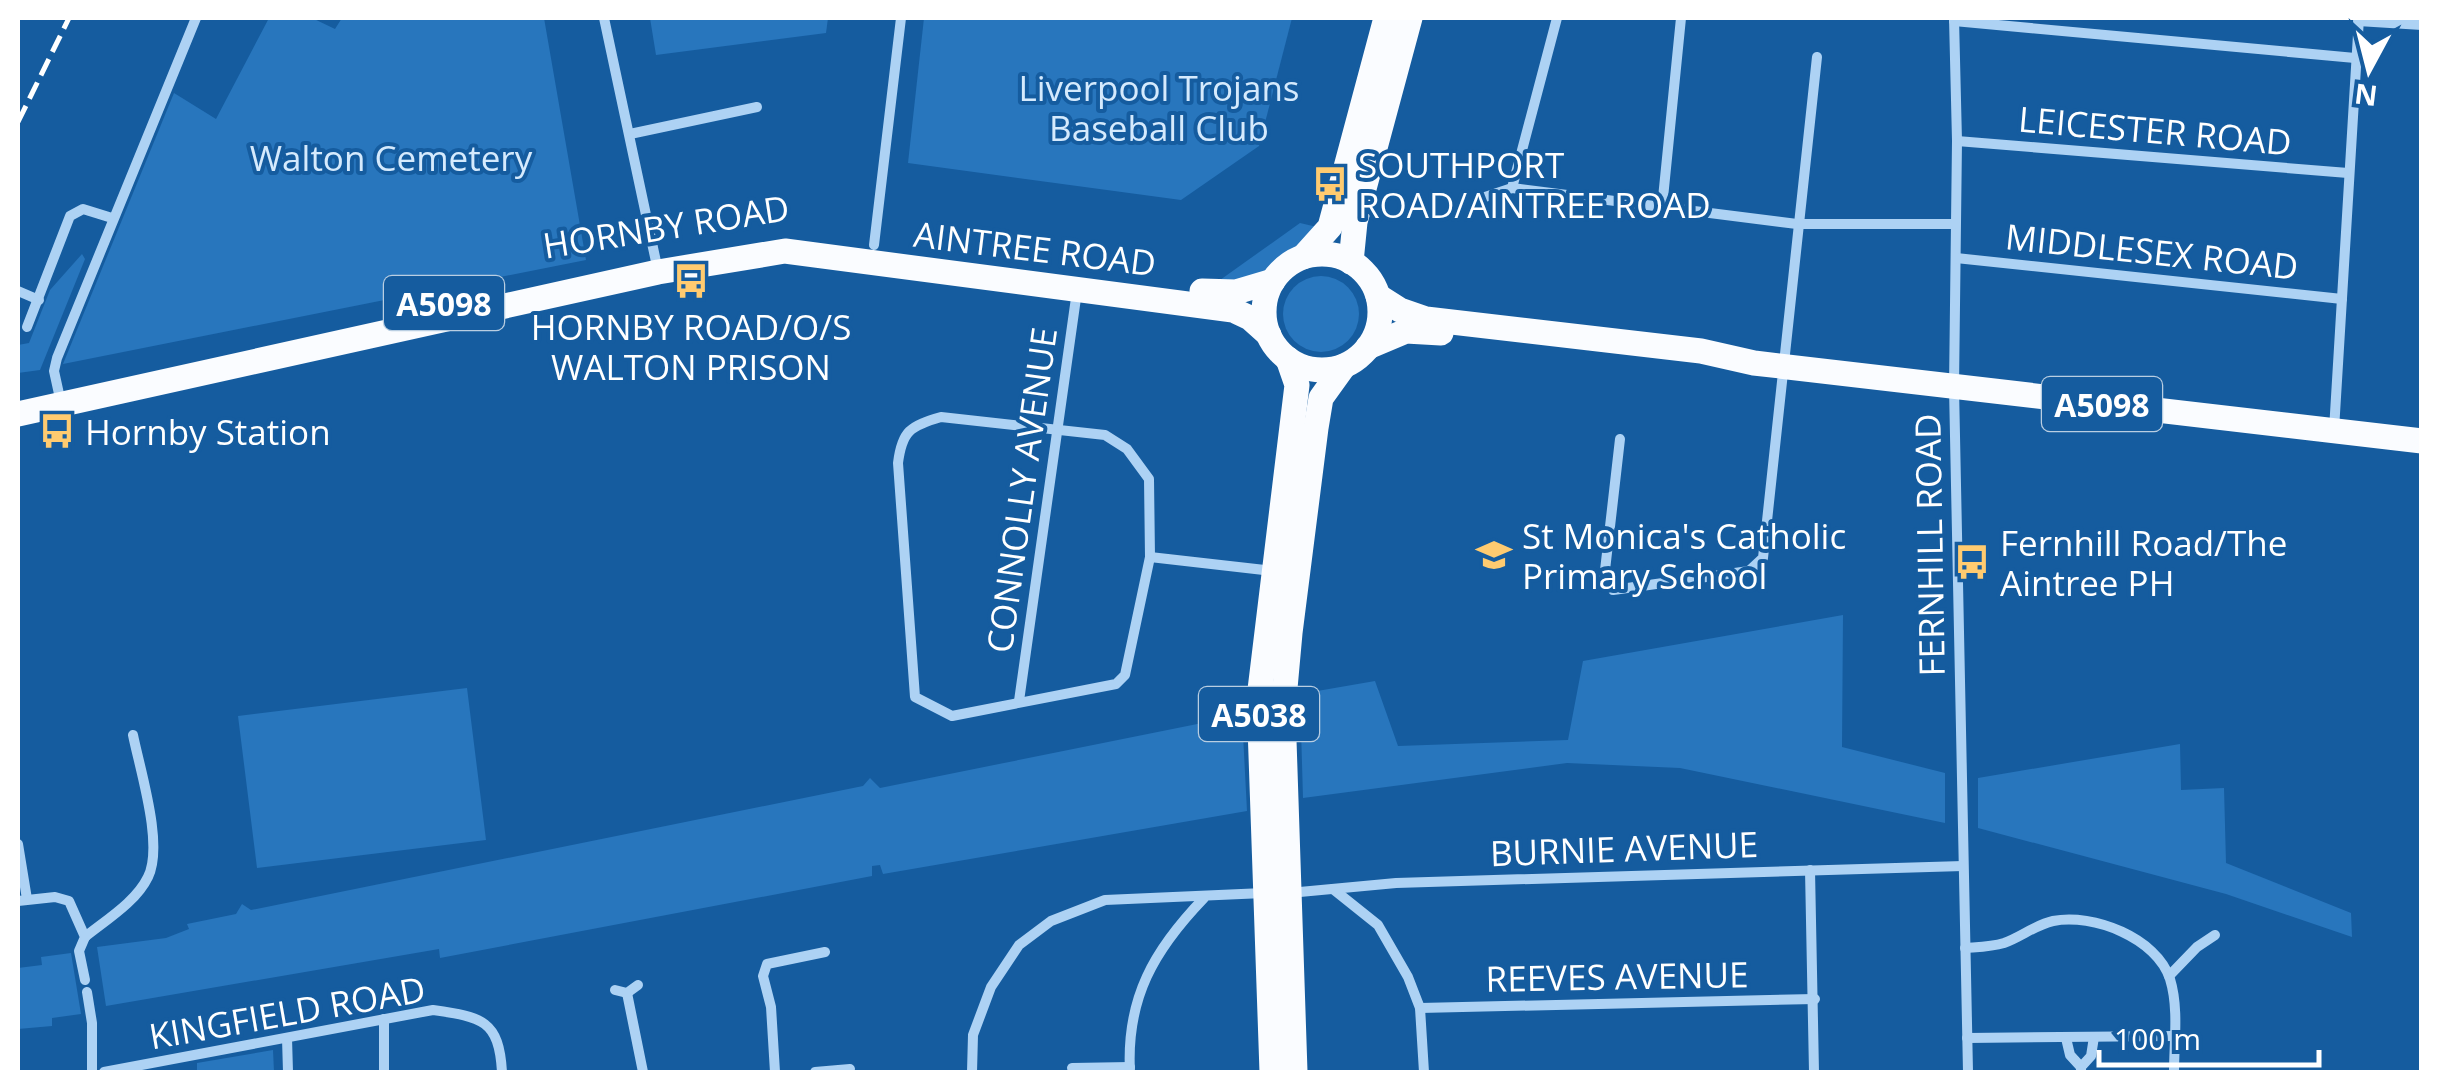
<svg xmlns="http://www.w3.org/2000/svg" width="2439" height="1090" viewBox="0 0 2439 1090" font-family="'Open Sans',sans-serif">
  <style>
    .green { fill: #2876bd }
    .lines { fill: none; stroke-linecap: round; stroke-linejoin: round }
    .street { stroke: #add2f4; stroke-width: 10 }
    .primary { stroke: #fafcff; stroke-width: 25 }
    .rail { stroke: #fff; stroke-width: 5; stroke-dasharray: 18 8; stroke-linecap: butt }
    .labels { text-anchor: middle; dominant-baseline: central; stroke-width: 8; stroke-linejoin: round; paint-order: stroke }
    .shield { fill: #155c9f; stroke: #b9cee2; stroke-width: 2.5 }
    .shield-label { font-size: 32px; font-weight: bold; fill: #fff }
    .park-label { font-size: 35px; fill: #d5eafd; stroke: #155c9f }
    .street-label { font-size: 35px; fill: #fff; stroke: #155c9f }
    .poi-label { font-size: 35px; fill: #fff; stroke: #155c9f; text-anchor: start }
  </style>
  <rect width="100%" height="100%" fill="#155c9f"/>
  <g class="green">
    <path d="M269,18H312L335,29L342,18H544L586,260L63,364L174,93L216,119Z"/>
    <path d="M650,18H828L826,33L656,55Z"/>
    <path d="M924,18H1292L1259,146L1181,200L908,163Z"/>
    <path d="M1300,223L1317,227L1308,240L1257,276L1213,285Z"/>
    <path d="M82,254L85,259L40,370L18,373V345L29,343L50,290Z"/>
    <circle cx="1321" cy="314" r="38"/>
    <path d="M1843,615L1842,747L1945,773V823L1680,768L1567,763L1303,798L1300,694L1375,681L1398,746L1568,740L1583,661Z"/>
    <path d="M467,688L486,840L257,868L238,716Z"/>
    <path d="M1242,715L1247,811L883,874L880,865L872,866V876L440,958L439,949L106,1006L97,947L166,938L189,929L187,924L236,914L242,904L251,910L863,786L870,778L880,788Z"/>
    <path d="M2180,744L2181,790L2224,788L2226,863L2351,913L2352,937L2226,894L1978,828V778Z"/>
    <path d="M71,953L81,1014L52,1018V1026L18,1029V968L42,965L41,957Z"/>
    <path d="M273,1050L274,1072H197V1063Z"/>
  </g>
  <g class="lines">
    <g class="street">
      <path d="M604,18L658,271"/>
      <path d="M1954,18L1957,141L1954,387L1968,1072"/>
      <path d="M1954,21L2355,58"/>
      <path d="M2358,21L2422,25"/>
      <path d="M630,134L757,107"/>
      <path d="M1957,141L2348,173"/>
      <path d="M1512,188L1557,18"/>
      <path d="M1482,198L1512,188L1797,224H1955"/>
      <path d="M1662,208L1681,18"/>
      <path d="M874,245L901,18"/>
      <path d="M1956,258L2342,299"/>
      <path d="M18,291L39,300"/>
      <path d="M27,327L70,216L83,209L112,218"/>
      <path d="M61,403L54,371L57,358L196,18"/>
      <path d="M941,417L1105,435L1127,449L1149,479L1150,557L1125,675L1116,684L952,716L915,697L898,463C902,431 910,426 941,417Z"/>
      <path d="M2334,430L2359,18"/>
      <path d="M1620,439L1604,579L1613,590L1749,571L1763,558L1817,57"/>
      <path d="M1150,557L1273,571"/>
      <path d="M1019,701L1077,291"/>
      <path d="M18,844L27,899"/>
      <path d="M1810,870L1814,1072"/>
      <path d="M1333,889L1378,925L1408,977L1420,1008L1424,1072"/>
      <path d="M1289,893L1396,883L1963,866"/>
      <path d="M18,901L55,897L69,901L85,937L79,951L85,980"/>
      <path d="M85,937C106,920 136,902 148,877C164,845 140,770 133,735"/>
      <path d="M1965,948C1978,947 1991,947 2004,943C2021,937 2035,925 2053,921C2093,913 2157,938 2170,979C2179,1008 2174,1043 2174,1072"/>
      <path d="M2169,976L2197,947L2215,935"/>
      <path d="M615,990L627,993L638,985"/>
      <path d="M87,992L92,1023V1072"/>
      <path d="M627,993L643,1072"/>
      <path d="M1420,1008L1815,999"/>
      <path d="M384,1019V1072"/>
      <path d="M287,1038L288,1072"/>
      <path d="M1967,1038L2173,1036"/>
      <path d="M2066,1038L2070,1055L2081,1067V1072"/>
      <path d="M2081,1067L2091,1056L2094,1037"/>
      <path d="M1072,1068L1130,1067"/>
      <path d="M104,1072L433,1010C482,1017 499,1020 502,1072"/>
      <path d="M775,1072L771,1007L763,976L767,964L825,952"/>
      <path d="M815,1072L850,1069"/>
      <path d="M972,1072L973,1035L991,987L1019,945L1051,921L1105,900L1264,893"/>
      <path d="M1130,1072C1126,998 1154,950 1204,898"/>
    </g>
    <g class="primary">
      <circle cx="1322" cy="312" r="58"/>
      <path d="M1303,257L1330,227L1386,18"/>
      <path d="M1351,262L1355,222L1410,18"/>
      <path d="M1202,291L1236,292L1273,281"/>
      <path d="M1378,296L1400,310L1426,319L1701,351L1754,363L2422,441"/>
      <path d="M1368,347L1406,331L1441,333"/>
      <path d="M18,414L658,272L785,251L1233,310L1250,318L1269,335"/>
      <path d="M1272,1072L1259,698L1297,385L1288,359"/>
      <path d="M1295,1072L1283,710L1290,633L1316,428L1321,398L1344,366"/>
    </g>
    <path class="rail" d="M18,122L69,18"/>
  </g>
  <defs>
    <symbol id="bus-bare" viewBox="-9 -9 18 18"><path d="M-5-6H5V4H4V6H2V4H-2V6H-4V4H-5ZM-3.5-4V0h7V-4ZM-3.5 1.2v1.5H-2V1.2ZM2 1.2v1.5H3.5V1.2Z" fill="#ffcb70" stroke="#155c9f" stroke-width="2.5" paint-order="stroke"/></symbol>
    <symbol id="school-bare" viewBox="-9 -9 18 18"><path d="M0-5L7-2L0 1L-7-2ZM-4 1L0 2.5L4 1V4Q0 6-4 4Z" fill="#ffcb70" stroke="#155c9f" stroke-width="2.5" paint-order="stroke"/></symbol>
  </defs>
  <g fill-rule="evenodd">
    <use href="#bus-bare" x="1305" y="159" width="50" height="50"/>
    <use href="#bus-bare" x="666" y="256" width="50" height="50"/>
    <use href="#bus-bare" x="32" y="406" width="50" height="50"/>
    <use href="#school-bare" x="1469" y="530" width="50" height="50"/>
    <use href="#bus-bare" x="1947" y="537" width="50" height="50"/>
  </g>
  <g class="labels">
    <g class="shield">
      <rect x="384" y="276" width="120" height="54" rx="8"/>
      <rect x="2042" y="377" width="120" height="54" rx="8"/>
      <rect x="1199" y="687" width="120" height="54" rx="8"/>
    </g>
    <g class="shield-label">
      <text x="444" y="303">A5098</text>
      <text x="2102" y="404">A5098</text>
      <text x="1259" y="714">A5038</text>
    </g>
    <g class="park-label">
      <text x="1159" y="87">Liverpool Trojans<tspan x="1159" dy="40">Baseball Club</tspan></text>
      <text x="391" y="157">Walton Cemetery</text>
    </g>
    <g class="street-label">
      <text transform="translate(2155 130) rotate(5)">LEICESTER ROAD</text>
      <text transform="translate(666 226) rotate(-9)">HORNBY ROAD</text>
      <text transform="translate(1035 248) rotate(7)">AINTREE ROAD</text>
      <text transform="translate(2152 251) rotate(6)">MIDDLESEX ROAD</text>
      <text transform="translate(1021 490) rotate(-82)">CONNOLLY AVENUE</text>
      <text transform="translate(1929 545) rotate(-91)">FERNHILL ROAD</text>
      <text transform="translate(1624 848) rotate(-2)">BURNIE AVENUE</text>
      <text transform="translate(1617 976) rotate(-1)">REEVES AVENUE</text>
      <text transform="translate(287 1012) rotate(-10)">KINGFIELD ROAD</text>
    </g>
    <g class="poi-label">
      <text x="1358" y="164">SOUTHPORT<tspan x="1358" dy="40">ROAD/AINTREE ROAD</tspan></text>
      <text x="691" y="326" text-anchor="middle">HORNBY ROAD/O/S<tspan x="691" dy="40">WALTON PRISON</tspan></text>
      <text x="85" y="431">Hornby Station</text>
      <text x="1522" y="535">St Monica's Catholic<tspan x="1522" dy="40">Primary School</tspan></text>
      <text x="2000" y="542">Fernhill Road/The<tspan x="2000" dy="40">Aintree PH</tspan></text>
    </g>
  </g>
  <rect width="2439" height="1090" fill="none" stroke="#ffffff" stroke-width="40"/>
  <g transform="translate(2369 70) rotate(187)" stroke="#155c9f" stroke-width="8" paint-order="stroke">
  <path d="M0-8L18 38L0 25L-18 38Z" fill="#ffffff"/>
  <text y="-15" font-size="28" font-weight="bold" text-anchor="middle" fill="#ffffff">N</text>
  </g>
  <path d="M2099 1050v15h220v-15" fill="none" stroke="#ffffff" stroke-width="5"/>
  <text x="2114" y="1050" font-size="30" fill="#ffffff" stroke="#155c9f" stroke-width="8" paint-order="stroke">100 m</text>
</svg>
